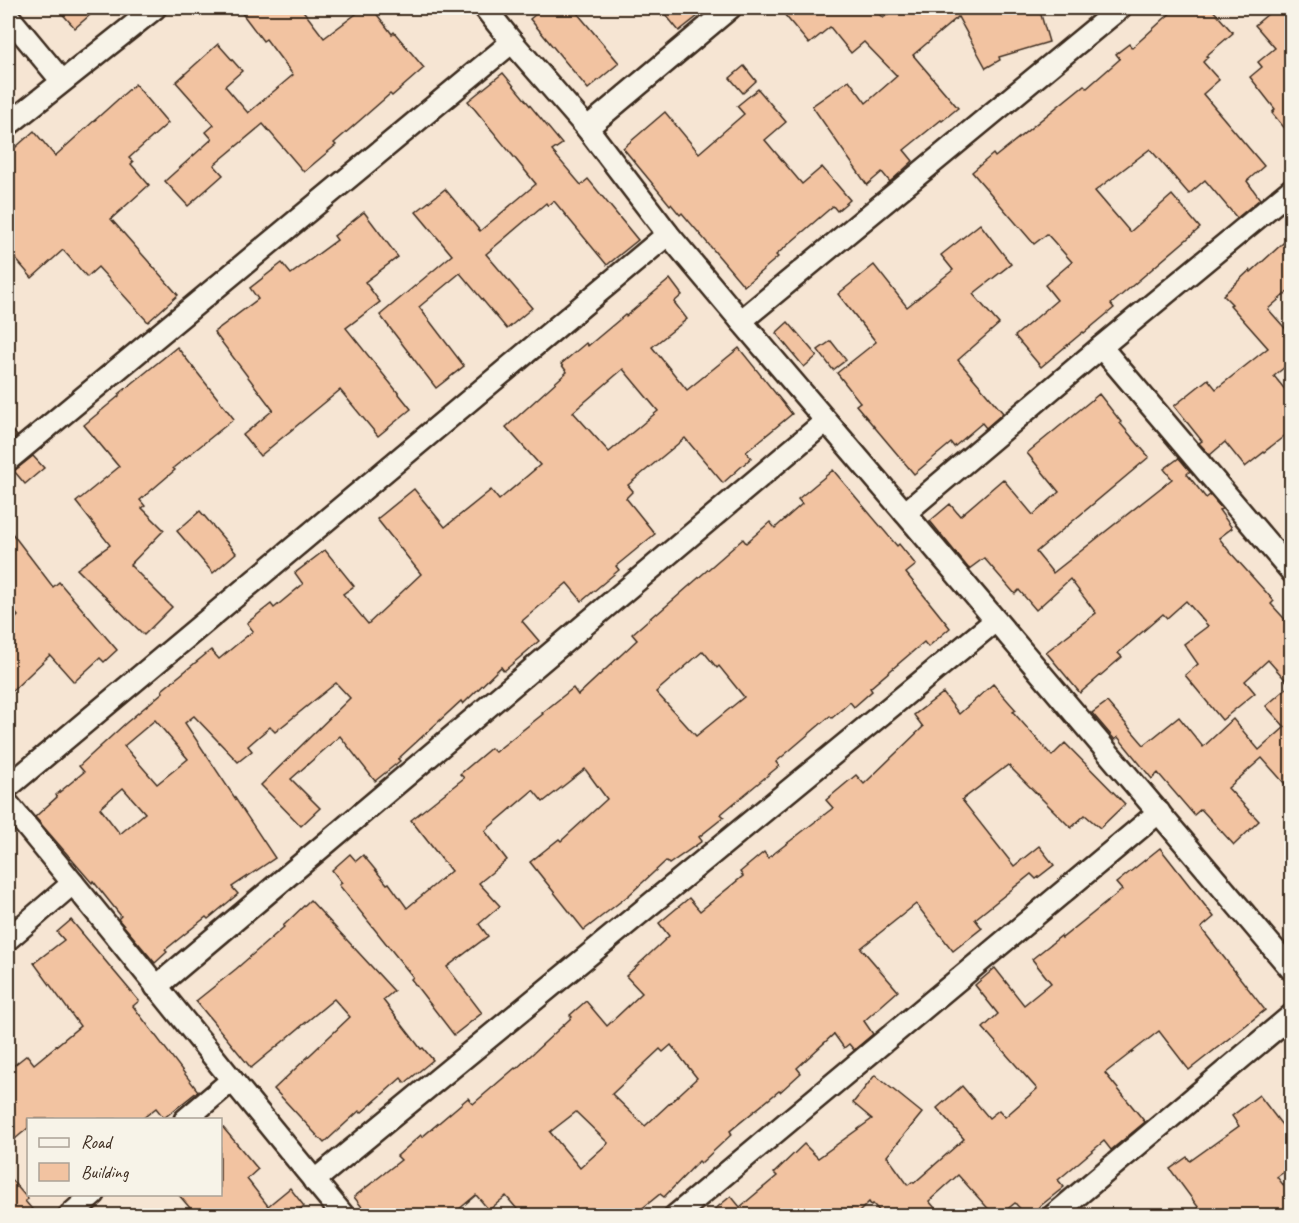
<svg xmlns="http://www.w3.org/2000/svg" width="1299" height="1223" viewBox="0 0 1299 1223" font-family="Caveat,sans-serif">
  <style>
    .building { fill: #f2c3a1; stroke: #3b2a1e; stroke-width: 1.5; fill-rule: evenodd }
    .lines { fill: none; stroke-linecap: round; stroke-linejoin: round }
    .minor-casing { stroke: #3b2a1e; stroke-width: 26 }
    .minor { stroke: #f7f3e8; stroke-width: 21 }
  </style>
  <rect width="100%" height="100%" fill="#f6e5d3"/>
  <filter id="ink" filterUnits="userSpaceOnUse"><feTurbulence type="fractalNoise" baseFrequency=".0167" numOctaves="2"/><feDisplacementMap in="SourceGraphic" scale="12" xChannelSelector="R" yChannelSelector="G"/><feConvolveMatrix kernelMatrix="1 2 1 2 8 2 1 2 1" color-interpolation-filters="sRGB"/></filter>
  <g filter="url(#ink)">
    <g class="building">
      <path d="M57,8H98L75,28Z"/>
      <path d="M238,8H301L324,38L364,8H372L392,34L394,32L424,68L392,96L390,94L334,143L336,145L304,172L263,124L214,165L223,175L188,206L165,181L212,139L206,132L214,125L176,82L218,44L242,71L225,86L248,113L293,75L266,39L263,41Z"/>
      <path d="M543,8H573L619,63L588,89L530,19Z"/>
      <path d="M660,8H708L679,31Z"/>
      <path d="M779,8H873L883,18L896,8H1039L1049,42L999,57L1000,60L986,68L958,17L913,55L958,108L942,121L941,120L904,150L913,161L890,182L882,172L867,185L812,106L849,80L866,103L897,76L864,42L851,53L830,27L809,44Z"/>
      <path d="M1176,8H1211L1233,33L1206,56L1208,57L1203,62L1219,80L1203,94L1264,166L1247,181L1260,199L1237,218L1205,180L1189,194L1150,149L1095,191L1130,232L1172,195L1200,228L1111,304L1114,308L1084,333L1083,332L1041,367L1015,336L1057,300L1045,285L1072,262L1047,234L1034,244L972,172L993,154L995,157L1084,85L1087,88L1120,59L1116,54L1129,44L1132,48Z"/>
      <path d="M1275,8H1292V137L1272,113L1275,109L1250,77L1262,67L1258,62L1275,48L1255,25Z"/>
      <path d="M744,66L756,81L743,93L730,78Z"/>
      <path d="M503,73L562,144L552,151L581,185L588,179L638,240L607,265L554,201L548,206L546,203L486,254L532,308L507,329L460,273L419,307L464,366L436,388L380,315L452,255L416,212L445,189L480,231L536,184L468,101Z"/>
      <path d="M135,84L168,123L129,158L133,162L131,164L149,185L111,219L178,295L148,322L98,267L87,277L63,250L32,278L8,250V154L34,131L55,156Z"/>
      <path d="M758,89L786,122L765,140L802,184L822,167L850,200L837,211L833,206L776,255L778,257L744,286L682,213L680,215L671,204L670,205L623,148L665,112L699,153L744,114L737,106Z"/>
      <path d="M364,212L398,257L365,282L380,302L346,328L411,409L378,436L340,390L260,456L243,435L273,410L214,332L258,299L250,288L282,263L291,274L337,240L334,236Z"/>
      <path d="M980,224L1011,264L973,294L999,324L958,360L1003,413L986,428L982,423L954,447L951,443L914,474L856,405L860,402L837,373L876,342L838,294L874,265L907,307L953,270L941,255Z"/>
      <path d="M1292,235V288L1268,309L1292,336V361L1274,376L1292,398V430L1245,467L1225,442L1210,455L1199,443L1202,441L1174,406L1208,379L1216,389L1268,348L1230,305L1232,304L1223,295L1250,270L1251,272Z"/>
      <path d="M670,279L682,295L674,302L687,319L652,347L687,390L739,348L792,414L746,452L751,458L723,483L685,438L628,485L633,491L626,498L655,534L616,566L619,570L582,601L567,583L522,621L539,641L504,671L501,667L463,704L461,701L398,759L400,761L375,781L340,736L291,779L320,808L301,826L261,785L350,698L336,683L275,732L270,727L248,746L252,751L238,762L194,716L185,723L275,858L232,887L238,894L208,919L206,917L165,950L167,952L155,963L118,919L121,916L93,881L92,883L35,817L57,797L56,795L84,772L79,766L126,723L163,692L162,690L211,650L219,659L253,631L247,623L271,604L274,608L303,584L295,573L325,550L354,586L343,594L368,624L421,574L377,519L414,489L445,527L491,490L499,500L540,465L506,427L567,372L561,364L586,343L588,346L625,315L626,316ZM623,369L658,411L609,452L573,412ZM155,720L188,759L157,784L124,746ZM123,788L145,813L120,834L100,808Z"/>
      <path d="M788,322L817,356L804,367L776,333Z"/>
      <path d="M831,341L846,360L833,370L818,350Z"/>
      <path d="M177,347L234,419L173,468L175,470L140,500L145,506L142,508L164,530L130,565L172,607L144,635L77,569L110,545L76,502L119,467L84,425L119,396V394Z"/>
      <path d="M1099,394L1121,422L1120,423L1149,457L1036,552L1053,573L1172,479L1164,469L1179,458L1190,471L1187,474L1206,498L1210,495L1222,509L1219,510L1232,528L1219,538L1229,551L1274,601L1271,604L1292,627V792L1262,758L1228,788L1259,821L1234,845L1201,809L1194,815L1158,773L1152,779L1118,737L1115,740L1092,713L1107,702L1144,745L1179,717L1203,747L1233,719L1259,750L1285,727L1266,706L1290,685L1268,660L1245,681L1255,693L1222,720L1185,675L1198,664L1184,644L1208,626L1186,601L1167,618L1163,614L1118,653L1122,657L1080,693L1046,652L1096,613L1070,579L1036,610L1019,590L1015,594L984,558L969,569L930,521L950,504L960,516L1003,479L1033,515L1059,492L1027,453Z"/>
      <path d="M8,425L17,436L8,444Z"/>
      <path d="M33,456L44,468L25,484L14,471Z"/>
      <path d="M833,470L897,546L899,544L916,565L906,573L950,628L928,647L924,642L870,688L872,691L854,707L850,702L832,718L830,716L776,762L779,766L721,814L724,817L699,837L702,841L669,864L666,861L629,895L584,930L530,862L559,839L561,841L607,799L585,769L543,802L533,790L485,831L507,860L479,883L500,906L479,924L488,936L447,967L482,1013L454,1035L411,979L413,977L339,885L342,883L332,870L350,854L356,861L363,855L387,884L389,883L407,908L451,871L411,820L464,778L460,774L491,748L495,752L543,714L542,713L573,688L578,695L637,640L632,634L656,613L657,614L743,539L746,543L770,522L775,528L802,504L798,499ZM703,651L717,668L719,666L744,697L696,736L656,692Z"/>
      <path d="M200,511L236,553L213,573L177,531Z"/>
      <path d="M8,528L53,587L59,582L117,650L104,662L100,658L74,682L50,655L8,695V626L18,616L8,604Z"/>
      <path d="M993,684L1016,710L1013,712L1052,756L1065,743L1125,804L1100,828L1085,815L1071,828L1008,765L962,800L1014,866L1039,846L1054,865L1036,879L1031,874L975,919L982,928L953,951L916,904L861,948L898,991L864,1021L873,1034L854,1050L849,1044L844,1048L834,1034L797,1068L801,1073L780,1092L779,1091L730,1131L732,1134L701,1163L699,1161L664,1197L660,1194L634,1215H522L506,1196L489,1210L476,1195L452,1215H368L354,1197L401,1160L397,1156L421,1135L422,1137L468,1098L473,1104L515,1068L516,1069L572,1017L570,1015L586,1001L607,1026L642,993L626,976L669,936L659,923L689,898L700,911L743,876L740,872L764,852L768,858L833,808L826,800L856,775L864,784L923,727L914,715L943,693L959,714ZM671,1045L697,1078L645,1126L612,1094L660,1049L663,1052ZM576,1112L608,1143L580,1168L550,1132Z"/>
      <path d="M1160,848L1214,917L1201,928L1265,1010L1189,1070L1159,1031L1105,1073L1145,1122L1111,1150L1104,1141L1058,1180L1064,1187L1029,1215H1026L1015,1203L1000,1215H994L958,1175L929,1201L941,1215H883L873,1204L871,1205L869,1202L856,1215H708L731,1196L740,1207L777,1176L774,1173L804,1144L818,1158L872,1119L853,1103L875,1075L922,1113L887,1156L908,1185L912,1182L914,1183L964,1139L937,1108L962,1086L989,1118L999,1110L1005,1117L1037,1089L983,1028L998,1014L975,985L995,968L1024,1005L1051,983L1032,959L1061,936L1062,938L1122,890L1116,883Z"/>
      <path d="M310,900L394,991L383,1000L421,1049L423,1048L433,1060L405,1083L401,1078L361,1113L359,1111L324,1143L274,1089L350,1017L334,999L251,1068L196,1001L236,969L284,927L283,926Z"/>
      <path d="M71,920L139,1001L133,1006L198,1091L164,1118L156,1108L142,1119H28V1128L8,1145V1070L27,1055L34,1064L80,1026L34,963L64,940L57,932Z"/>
      <path d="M1259,1095L1292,1138V1166L1277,1177L1292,1196V1215H1204L1170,1169L1187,1157L1190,1161L1239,1126L1232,1116Z"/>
      <path d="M220,1124L258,1169L247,1179L268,1206L290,1188L304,1206L292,1215H196L178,1194H220Z"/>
      <path d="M8,1176L28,1199L25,1201L37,1215H8Z"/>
    </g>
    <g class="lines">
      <defs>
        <g id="minor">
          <path d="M485,8L512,42L587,128L668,234L741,321L905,513L1292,970"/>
          <path d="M8,16L62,81"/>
          <path d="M8,125L155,8"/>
          <path d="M587,128L730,8"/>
          <path d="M741,321L1120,8"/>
          <path d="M1101,347L1292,572"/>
          <path d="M8,460L512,42"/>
          <path d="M905,513L1101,347L1292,189"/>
          <path d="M8,787L668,234"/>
          <path d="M8,804C121,940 230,1080 344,1216"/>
          <path d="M8,939L73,883"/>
          <path d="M156,987L826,421"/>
          <path d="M185,1120L232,1080"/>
          <path d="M314,1181L995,621"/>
          <path d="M69,1216L94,1194"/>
          <path d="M675,1216L1159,812"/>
          <path d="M1053,1216L1292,1015"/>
        </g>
      </defs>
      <use href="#minor" class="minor-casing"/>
      <use href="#minor" class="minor"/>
    </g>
  </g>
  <rect width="1299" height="1223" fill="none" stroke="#f7f3e8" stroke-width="30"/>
  <rect x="15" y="15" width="1269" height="1193" fill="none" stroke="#3b2a1e" stroke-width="2" filter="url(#ink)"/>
  <rect x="27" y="1118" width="195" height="78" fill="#f7f3e8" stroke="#aca397" stroke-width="1.5"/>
  <rect x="39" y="1138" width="30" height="9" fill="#f7f3e8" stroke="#aca397" stroke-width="1.5"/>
  <text x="81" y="1148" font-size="18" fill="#3b2a1e">Road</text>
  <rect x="39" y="1163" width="30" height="18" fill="#f2c3a1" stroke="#aca397" stroke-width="1.5"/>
  <text x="81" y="1178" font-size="18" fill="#3b2a1e">Building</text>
</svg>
